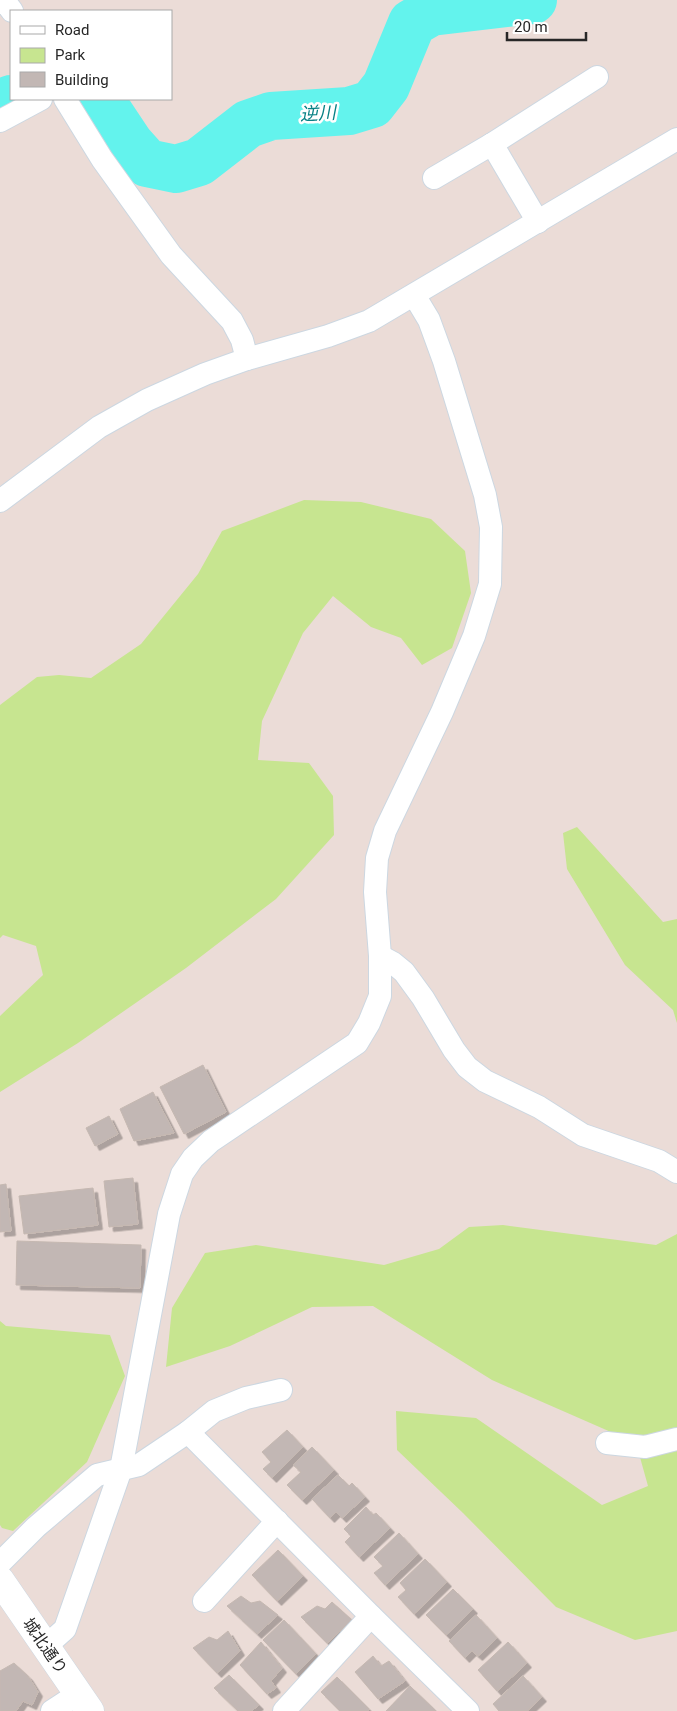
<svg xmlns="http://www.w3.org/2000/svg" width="677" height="1711" viewBox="0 0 677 1711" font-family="Roboto,'Noto Sans JP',sans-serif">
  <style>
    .green { fill: #c7e590 }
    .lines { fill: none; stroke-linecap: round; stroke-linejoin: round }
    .river { stroke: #63f3ed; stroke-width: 48 }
    .building { fill: #c2b7b4; stroke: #c5b8b1; filter: url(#shadow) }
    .minor-casing { stroke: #ccd7e1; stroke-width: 24 }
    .tertiary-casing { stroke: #ccd7e1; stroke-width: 29 }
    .minor { stroke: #fff; stroke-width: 22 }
    .tertiary { stroke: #fff; stroke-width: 28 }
    .labels { text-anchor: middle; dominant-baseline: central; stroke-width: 5; stroke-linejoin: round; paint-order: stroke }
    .street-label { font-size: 16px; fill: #272727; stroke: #fff }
    .water-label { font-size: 18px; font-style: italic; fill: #088185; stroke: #fff }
  </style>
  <defs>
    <filter id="shadow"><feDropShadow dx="4.5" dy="4.5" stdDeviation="0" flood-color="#0004"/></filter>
  </defs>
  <rect width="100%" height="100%" fill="#ebdcd7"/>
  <g class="green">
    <path d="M304,500L361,502L431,519L465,551L471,593L452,648L422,665L401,638L371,627L333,596L303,633L262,721L258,760L309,763L333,796L334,835L276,899L186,968L78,1043L0,1092V1016L43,975L36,946L3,935L0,938V705L37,677L59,675L91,678L141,644L198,574L222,531Z"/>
    <path d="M577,827L663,922L677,919V1023L673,1010L625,965L567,869L563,833Z"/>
    <path d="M503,1225L656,1245L677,1234V1631L635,1640L556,1607L463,1513L397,1450L396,1411L476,1418L602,1505L648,1486L636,1443L492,1380L373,1306L312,1307L230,1346L166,1367L172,1308L205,1253L256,1245L384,1265L439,1249L469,1227Z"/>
    <path d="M0,1321L6,1326L110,1335L125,1376L87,1462L13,1531L2,1528L0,1525Z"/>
  </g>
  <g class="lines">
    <g class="river">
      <path d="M94,99L104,105L130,144L147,163L176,169L199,162L248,124L271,116L349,111L372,104L386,86L412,23L431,12L533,0"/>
      <path d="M0,103L11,99"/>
    </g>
  </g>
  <g class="building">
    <path d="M203,1065L226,1112L184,1134L160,1087Z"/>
    <path d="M153,1092L174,1133L134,1141L120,1109Z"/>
    <path d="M109,1116L118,1134L95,1146L86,1128Z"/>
    <path d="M133,1178L138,1224L109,1227L104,1181Z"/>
    <path d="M6,1184L11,1231L0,1232V1185Z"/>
    <path d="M93,1188L98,1225L24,1234L19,1196Z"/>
    <path d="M17,1241L141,1245L140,1288L16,1285Z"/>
    <path d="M287,1430L303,1447L272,1478L263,1469L271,1462L262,1452Z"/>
    <path d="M312,1447L334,1470L302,1500L287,1485L301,1472L293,1465Z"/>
    <path d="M338,1475L349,1486L352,1483L365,1497L342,1518L336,1512L330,1518L312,1499Z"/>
    <path d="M366,1507L373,1515L376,1513L390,1528L359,1557L345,1542L351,1536L344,1529Z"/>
    <path d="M399,1533L418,1554L385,1585L374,1573L383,1566L374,1557Z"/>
    <path d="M278,1550L303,1576L277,1601L252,1575Z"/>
    <path d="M425,1559L447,1582L414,1614L398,1597L406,1590L400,1583Z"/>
    <path d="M453,1589L473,1609L446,1635L426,1615Z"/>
    <path d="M241,1596L251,1603L260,1601L278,1615L257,1634L227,1606Z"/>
    <path d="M332,1602L352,1620L327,1643L301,1617L317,1606L325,1609Z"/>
    <path d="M476,1615L497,1638L478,1656L472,1651L465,1658L449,1641Z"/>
    <path d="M284,1620L316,1654L296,1674L263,1640Z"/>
    <path d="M228,1631L240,1651L217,1673L193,1648L209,1637L217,1640Z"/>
    <path d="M261,1642L282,1668L271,1681L276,1688L267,1694L240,1665Z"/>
    <path d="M508,1642L527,1663L497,1691L478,1670Z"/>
    <path d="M373,1656L381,1666L389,1661L405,1681L378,1699L355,1672Z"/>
    <path d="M14,1663L28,1676L38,1692L32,1705L23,1701L16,1711H0V1671Z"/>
    <path d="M229,1675L259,1705L251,1711H238L214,1688Z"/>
    <path d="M523,1676L542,1697L527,1711H499L493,1704Z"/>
    <path d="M337,1677L369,1709L368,1711H340L321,1692Z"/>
    <path d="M410,1686L436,1711H386Z"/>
  </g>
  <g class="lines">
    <defs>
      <g id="minor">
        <path d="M4,0L12,11"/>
        <path d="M65,99L102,159L171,255L232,321L242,340L247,359"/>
        <path d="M0,121L41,99"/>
        <path d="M492,144L538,222"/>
        <path d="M434,178L492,144L597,77"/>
        <path d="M0,501L99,427L147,400L205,374L247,359L328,336L369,321L677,139"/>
        <path d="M380,956L393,963L404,972L423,998L454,1050L467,1067L485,1081L539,1107L583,1135L659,1161L677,1172"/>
        <path d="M188,1432L214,1411L246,1398L281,1390"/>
        <path d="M607,1443L645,1447L677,1439"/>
        <path d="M0,1563L36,1527L97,1475L139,1465L188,1432L371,1616L468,1711"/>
        <path d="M204,1601L277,1521"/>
        <path d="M46,1646L65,1629L121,1469L169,1214L182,1174L193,1158L211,1141L357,1043L369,1023L380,996V956L375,892L377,858L385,831L442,712L474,636L490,584L491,527L485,495L444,361L429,320L414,295"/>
        <path d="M52,1711L78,1694"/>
        <path d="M284,1711L371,1616"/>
      </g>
      <path id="tertiary" d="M0,1580L90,1711"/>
    </defs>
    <use href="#minor" class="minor-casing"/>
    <use href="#tertiary" class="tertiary-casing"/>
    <use href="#minor" class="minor"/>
    <use href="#tertiary" class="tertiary"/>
  </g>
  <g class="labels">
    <g class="street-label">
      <text transform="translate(45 1646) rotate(55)">城北通り</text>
    </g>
    <g class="water-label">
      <text transform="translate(318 113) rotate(-3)">逆川</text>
    </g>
  </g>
  <rect x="10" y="10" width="162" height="90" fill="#ffffff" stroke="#a9a9a9"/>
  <rect x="20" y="26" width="25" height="8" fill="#ffffff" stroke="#a9a9a9"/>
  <text x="55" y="35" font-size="15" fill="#272727">Road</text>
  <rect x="20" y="48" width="25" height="15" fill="#c7e590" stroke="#a9a9a9"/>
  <text x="55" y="60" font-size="15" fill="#272727">Park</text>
  <rect x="20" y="72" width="25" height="15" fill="#c2b7b4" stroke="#a9a9a9"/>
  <text x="55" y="85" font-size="15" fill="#272727">Building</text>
  <path d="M507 32v8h79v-8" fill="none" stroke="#272727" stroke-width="2.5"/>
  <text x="514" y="32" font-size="15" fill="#272727" stroke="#ffffff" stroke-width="4" paint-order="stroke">20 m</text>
</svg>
